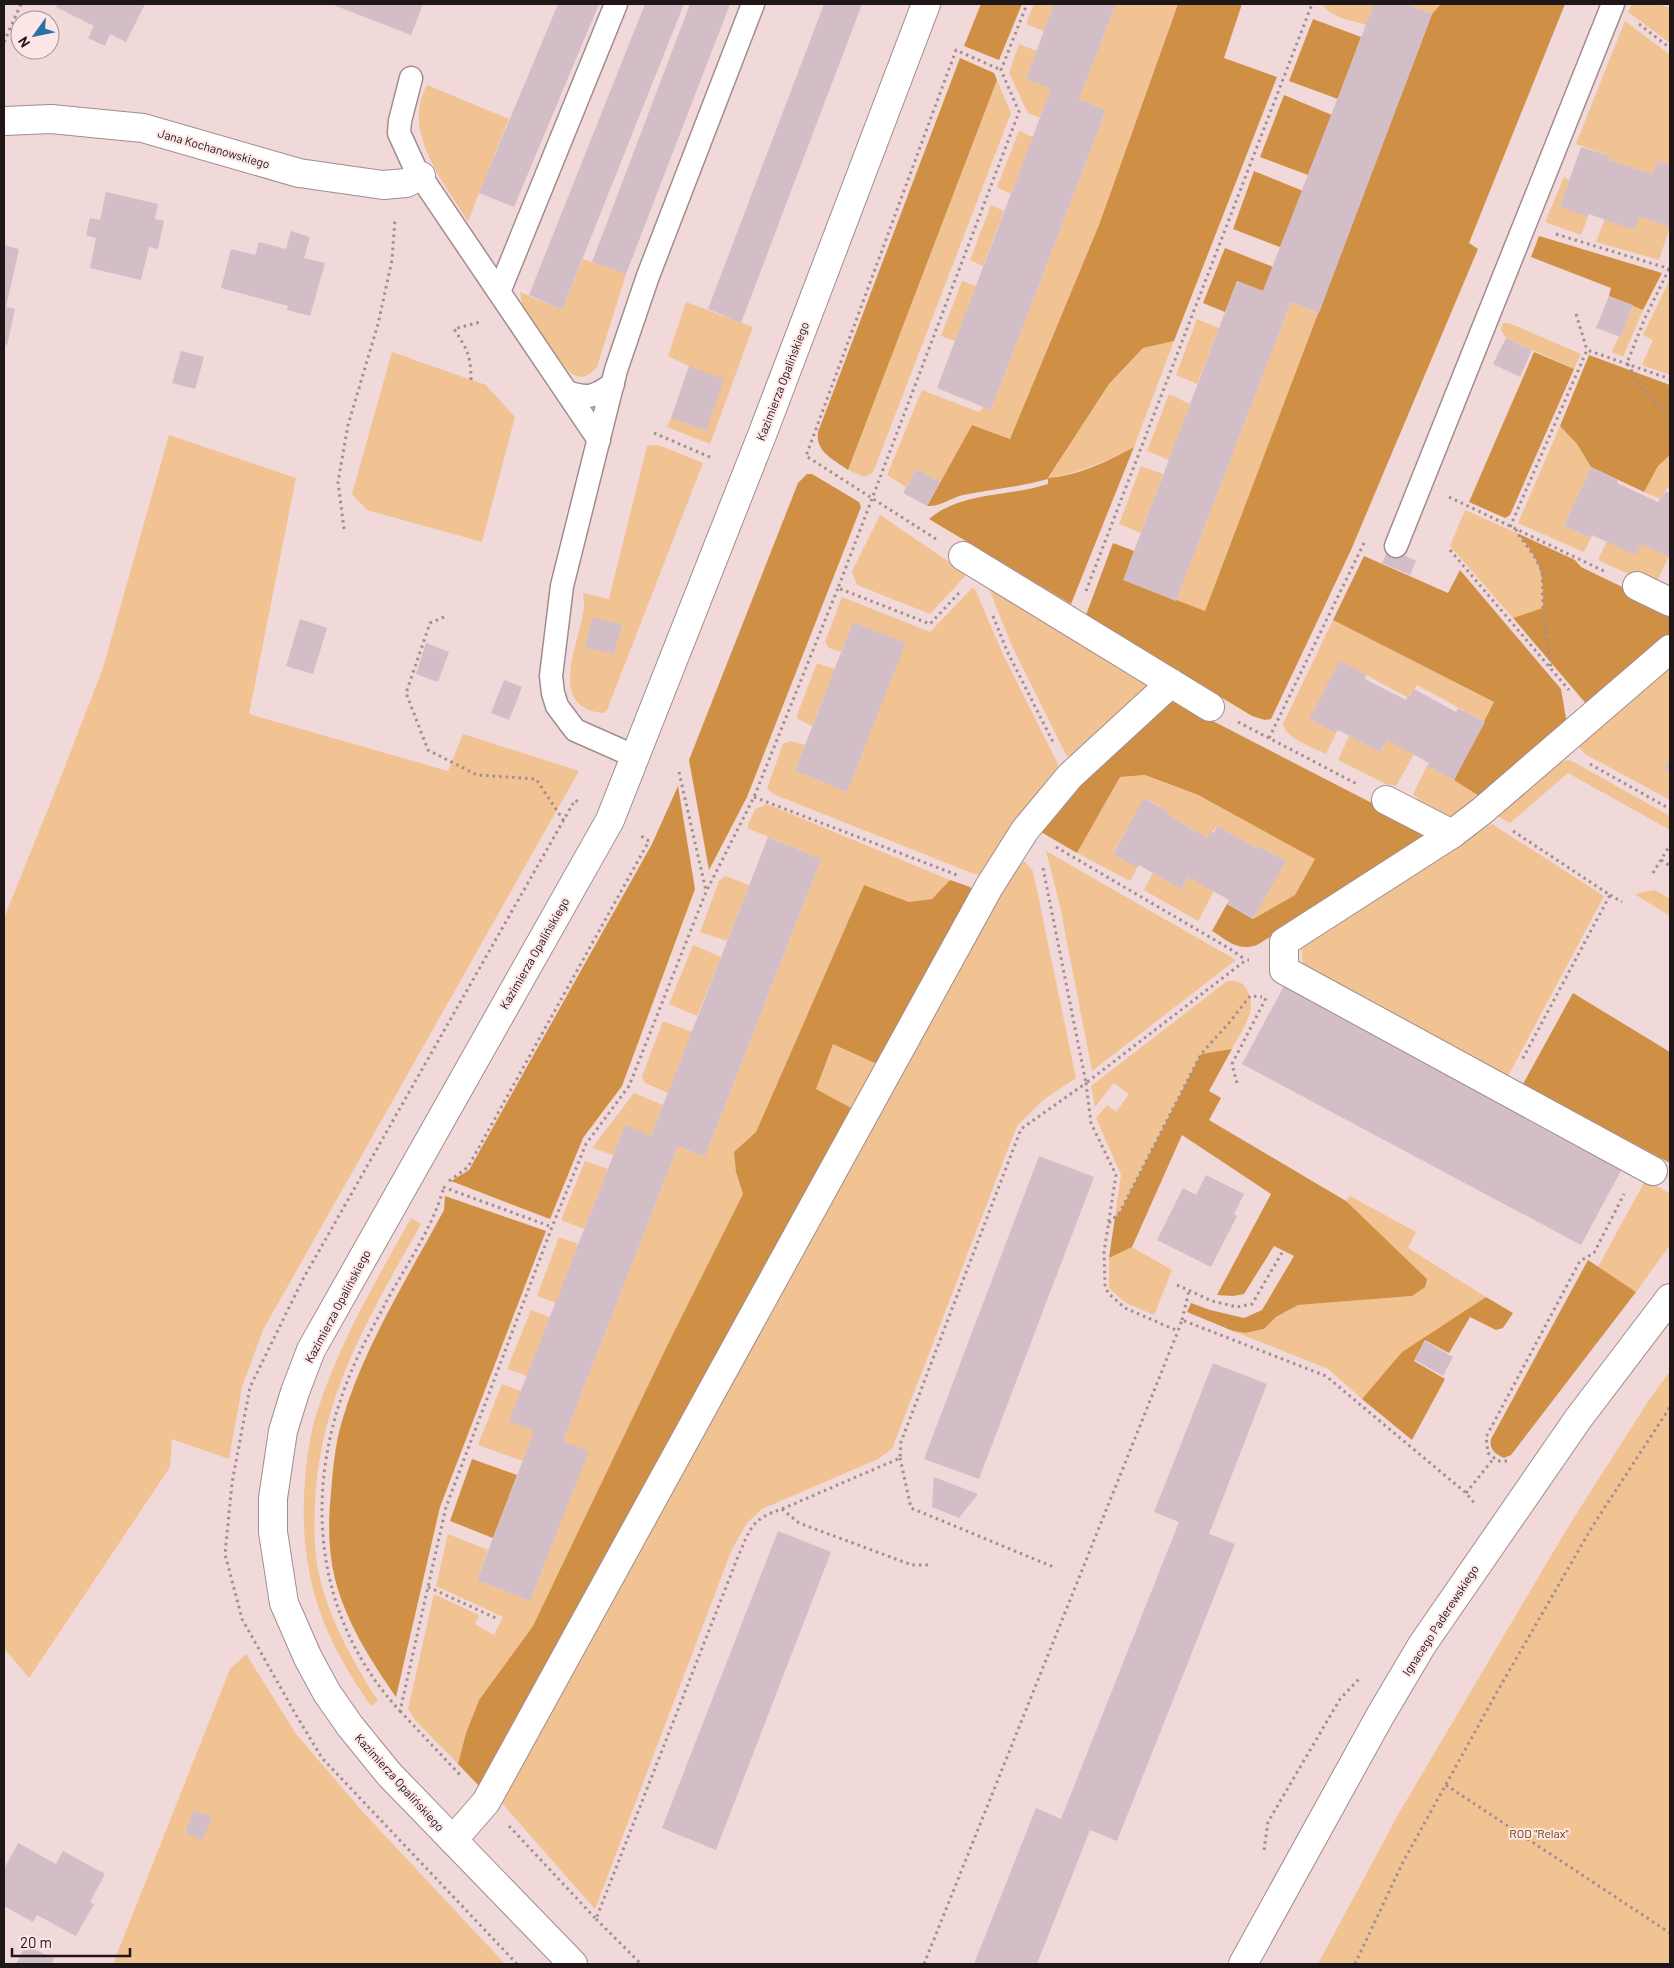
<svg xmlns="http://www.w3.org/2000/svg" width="1674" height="1968" viewBox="0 0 1674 1968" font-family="Barlow,sans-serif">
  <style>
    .green { fill: #f1c392 }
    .forest { fill: #cf9046 }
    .building { fill: #d3bec7 }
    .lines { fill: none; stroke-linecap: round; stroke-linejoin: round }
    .lane-casing { stroke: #a28c8d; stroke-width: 25 }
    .street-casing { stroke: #a28c8d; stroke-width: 30 }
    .secondary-casing { stroke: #a28c8d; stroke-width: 30 }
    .path { stroke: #a18f90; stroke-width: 3; stroke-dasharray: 2.5 4; stroke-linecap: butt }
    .lane { stroke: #fff; stroke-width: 22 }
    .street { stroke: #fff; stroke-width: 28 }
    .secondary { stroke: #fff; stroke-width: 28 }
    .labels { text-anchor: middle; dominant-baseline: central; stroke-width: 4; stroke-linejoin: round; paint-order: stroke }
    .street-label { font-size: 12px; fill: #1e1617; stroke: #fee6e7 }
    .park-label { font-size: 12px; fill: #693f02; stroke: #fee6e7 }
  </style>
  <rect width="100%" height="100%" fill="#f1d8d9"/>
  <g class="green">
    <path d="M1034,4H1054L1044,31L1026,24Z"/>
    <path d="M1116,4H1178L1099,225L1010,439L972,425L940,482L916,469L906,487L887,475L922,390L979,412L984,406L991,410L1106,110L1079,99Z"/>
    <path d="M1323,4H1374L1366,25C1352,20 1330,18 1323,4Z"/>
    <path d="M1406,4H1441L1432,14Z"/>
    <path d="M1632,4H1660L1670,8V43L1628,12Z"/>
    <path d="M1625,21L1670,55V165L1658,161L1652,174L1609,160L1610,156L1576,144Z"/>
    <path d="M1019,44L1037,51L1026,79L1051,89L1040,118L1028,113L1009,73Z"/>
    <path d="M997,80L1011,113L874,470L871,474L864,477L848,470Z"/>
    <path d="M427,85L509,119L468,221C444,183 401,131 427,85Z"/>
    <path d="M1019,131L1033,137L1011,194L997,187Z"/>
    <path d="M1564,177L1570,181L1561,207L1588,217L1581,235L1545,222Z"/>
    <path d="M991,205L1004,211L983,266L970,260Z"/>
    <path d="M1639,217L1670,227L1659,260L1596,242L1605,219L1634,230Z"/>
    <path d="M583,259L626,274L597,367C591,374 583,380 574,375C564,370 529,319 523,307C521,302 521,297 520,292L562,310Z"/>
    <path d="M1670,279V375L1642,365L1653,340L1643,335Z"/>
    <path d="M962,281L976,286L955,341L941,336Z"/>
    <path d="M686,302L753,327L710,444L667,427L671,418L706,431L689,366L668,356Z"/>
    <path d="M1291,302L1319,313L1205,611L1176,601Z"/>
    <path d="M1633,305L1643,310L1623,357L1612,352L1619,336L1621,337Z"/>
    <path d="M1197,319L1219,328L1197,384L1176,375Z"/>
    <path d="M1503,323H1509L1581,354L1574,369L1506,338L1501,330Z"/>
    <path d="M1174,341L1134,447C1107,462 1078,472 1048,479L1109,384L1143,348Z"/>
    <path d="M392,352L486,385L515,417L482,542L367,510L352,494Z"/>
    <path d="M1169,394L1190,404L1169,460L1147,451Z"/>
    <path d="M1560,426L1577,444L1591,467L1564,526L1591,538L1584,552L1518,523Z"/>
    <path d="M169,435L296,478L249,714L448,771L463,734L579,771L263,1330L242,1387L229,1459L172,1439L170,1467L29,1678L4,1648V918L60,779L103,668Z"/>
    <path d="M658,445L703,463L607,710L604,713C545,709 580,642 584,608C585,603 583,598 583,593L609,599L647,446Z"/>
    <path d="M1670,455V489L1667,488L1660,499L1644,492L1658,466Z"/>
    <path d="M1141,466L1163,474L1141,533L1119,524Z"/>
    <path d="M1465,510L1517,533C1541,561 1544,572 1543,609L1513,618L1450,546Z"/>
    <path d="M880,515L967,574L930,614L857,585L852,571Z"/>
    <path d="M1607,541L1641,544L1669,556L1655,586L1598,560Z"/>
    <path d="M986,581L1142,679L1150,687L1074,757H1069L1066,755L1012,646Z"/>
    <path d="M972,588L975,589L1001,650L1058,764V769L982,875L974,874L773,794L767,788L783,744L790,741L805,745L795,771L847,792L905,643L853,622L841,652L829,648L825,642L842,597L930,632Z"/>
    <path d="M1333,620L1494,702L1485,722L1417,685L1410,696L1408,695L1407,697L1340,661L1309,719L1336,733L1326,754C1314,748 1285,738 1283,724Z"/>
    <path d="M817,663L835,669L812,726L798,719L797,715Z"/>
    <path d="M1670,667V757L1664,769L1670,772V800L1585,754L1579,747Z"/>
    <path d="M1349,736L1380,752L1387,740L1414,754L1396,786L1386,784L1338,760Z"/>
    <path d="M1567,760L1572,761L1670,816V830L1568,773L1510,823L1495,815L1560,763Z"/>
    <path d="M1427,766L1454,780L1482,798L1455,819L1422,803L1413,794Z"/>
    <path d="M1145,775L1197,795L1316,859L1295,895L1253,919L1285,861L1260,846L1258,849L1217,826L1207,838L1167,814L1169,812L1145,798L1113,853L1137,868L1130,881L1077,853L1120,777Z"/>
    <path d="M767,804L950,880L932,899L909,902L864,885L756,1132L735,1152L736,1172L743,1194L533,1626L479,1700L466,1733L458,1764L415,1720L408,1709L434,1594L479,1615L475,1624L494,1635L503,1617L436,1586L448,1534L488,1550L477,1580L530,1601L588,1451L563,1441L678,1146L705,1157L821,859L747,828L755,809Z"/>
    <path d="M1492,824L1604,896L1508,1076L1303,966L1301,946Z"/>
    <path d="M1046,851L1236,960L1092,1071L1060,906Z"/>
    <path d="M1024,861L1033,871L1076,1078L1043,1100L1017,1126L892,1449L878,1459L762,1509L747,1523L732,1549L595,1909L498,1799L1006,881Z"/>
    <path d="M1153,873L1181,889L1188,877L1214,891L1198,921L1144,890Z"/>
    <path d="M725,876L749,885L727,941L700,932L719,881Z"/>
    <path d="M1655,890L1670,899V916L1636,895L1637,893Z"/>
    <path d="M693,945L721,957L697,1016L669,1004Z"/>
    <path d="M1227,981C1236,981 1243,981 1247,990C1259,1010 1241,1031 1232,1049L1201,1054L1120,1212L1115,1217L1121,1175L1096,1118L1107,1105L1116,1112L1129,1094L1114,1083L1095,1107L1091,1086Z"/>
    <path d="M663,1021L692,1032L668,1093L645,1083L642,1076Z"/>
    <path d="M833,1043L879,1065L855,1110L816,1089Z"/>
    <path d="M634,1093L663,1105L651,1136L625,1126L613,1155L592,1148Z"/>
    <path d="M585,1161L608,1169L584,1229L561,1220Z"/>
    <path d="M1646,1179L1670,1194V1245L1636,1292L1598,1267Z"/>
    <path d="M1350,1196L1416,1232L1408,1248L1486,1297L1402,1352L1362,1399L1328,1369L1233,1331L1245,1333L1264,1329L1276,1317L1298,1305L1412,1296L1426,1279L1346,1201Z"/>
    <path d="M411,1218L421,1224C370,1315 320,1396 315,1503C314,1528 314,1554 320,1579C331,1623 354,1663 378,1701L371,1706C319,1632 298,1570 305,1479C307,1457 310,1433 317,1412C339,1343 376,1281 411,1218Z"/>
    <path d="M559,1237L578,1244L556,1303L537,1296Z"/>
    <path d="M1132,1247L1172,1270L1154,1315L1126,1303L1109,1288V1258Z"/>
    <path d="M531,1310L550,1317L527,1376L507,1369Z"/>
    <path d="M1670,1371V1964H1318L1399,1813L1568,1527L1649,1400Z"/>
    <path d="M502,1384L521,1391L534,1431L523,1461L478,1445Z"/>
    <path d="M246,1654L296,1734L362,1811L505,1964H113L230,1669Z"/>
  </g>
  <g class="forest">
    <path d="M981,4H1022L999,60L964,46Z"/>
    <path d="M1178,4H1242L1224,58L1277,77L1174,341L1143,348L1109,384L1048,478C1078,476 1108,461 1134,447L1071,604L929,519C962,491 1009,497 1048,484V479C1020,487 991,489 963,495C950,498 941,507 927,506L972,425L1010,439L1099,225Z"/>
    <path d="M1441,4H1565L1469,243L1478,249L1351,550L1271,719L1265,720L1252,716L1086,615L1113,543L1134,551L1124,580L1205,611L1432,14Z"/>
    <path d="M1313,19L1361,37L1338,99L1289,81Z"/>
    <path d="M960,58L994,73L997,80L848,470C834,460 815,452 818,432Z"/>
    <path d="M1284,95L1332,115L1308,175L1260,157Z"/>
    <path d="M1254,171L1303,191L1280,247L1233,229Z"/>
    <path d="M1539,236L1662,273L1643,310L1609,296L1611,288L1531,257Z"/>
    <path d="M1225,248L1273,267L1263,291L1237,281L1225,312L1203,303Z"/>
    <path d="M1534,352L1574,369L1510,515L1505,518L1469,502Z"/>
    <path d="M1589,355L1670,385V455L1658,466L1644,492L1591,467L1577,444L1560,426Z"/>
    <path d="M807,474H812L859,502L861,507L747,797L709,870L689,760L798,483Z"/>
    <path d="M1517,533L1575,560L1581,567L1670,610V636L1588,706L1513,618L1543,608C1544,572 1541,561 1517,533Z"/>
    <path d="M1364,556L1448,593L1460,570L1561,689L1567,724L1482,798L1454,780L1494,702L1333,620Z"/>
    <path d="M1176,702L1426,831L1422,844L1257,945C1238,952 1227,940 1212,931L1227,904L1253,919L1295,895L1315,859L1198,795L1145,775L1120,777L1077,853L1041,832L1088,775L1168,703Z"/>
    <path d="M678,786L695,889L622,1086L583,1138L550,1219L451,1181L469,1170L652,844Z"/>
    <path d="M950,880L970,887L973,891L879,1065L833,1044L816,1089L855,1110L480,1787L458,1764L466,1733L479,1700L533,1626L669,1342L743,1194L736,1172L734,1152L756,1132L864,885L909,902L932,899Z"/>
    <path d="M1573,993L1670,1052V1163L1523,1084Z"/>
    <path d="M1232,1049L1209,1091L1221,1098L1209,1120L1346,1201L1427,1279L1425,1287L1412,1296L1298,1305L1276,1317L1264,1329L1245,1333L1233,1331L1187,1312L1191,1303L1210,1310L1244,1318L1262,1310L1294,1256L1274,1246L1244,1294L1233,1296L1217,1295L1271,1194L1182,1135L1132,1247L1109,1258L1115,1217L1120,1212L1201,1054Z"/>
    <path d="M445,1196L546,1231L440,1507L396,1697C371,1661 346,1622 335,1579C328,1550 328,1523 331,1493C333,1469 335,1444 342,1421C363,1348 408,1277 444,1210Z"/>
    <path d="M1588,1260L1636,1292L1511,1455L1504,1458C1495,1454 1489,1449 1491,1439Z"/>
    <path d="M1486,1297L1513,1313L1503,1328L1496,1330L1470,1317L1449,1353L1425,1340L1414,1361L1445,1379L1412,1440L1362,1399L1402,1352Z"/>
    <path d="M472,1459L517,1475L493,1538L450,1521Z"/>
  </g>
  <g class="building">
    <path d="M57,4H145L126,42L110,34L105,46L88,38L94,26L56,7Z"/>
    <path d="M331,4H423L411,35Z"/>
    <path d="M558,4H599L514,207L479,193Z"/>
    <path d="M645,4H684L562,310L529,295Z"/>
    <path d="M690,4H730L626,274L592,262Z"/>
    <path d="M824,4H862L741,323L708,309Z"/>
    <path d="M1054,4H1116L1079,99L1106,110L991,410L937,388L1051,89L1026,79Z"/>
    <path d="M1374,4H1406L1432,14L1319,313L1291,302L1176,601L1123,580L1237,281L1263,291Z"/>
    <path d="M1581,147L1610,156L1609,160L1652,174L1658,161L1670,165V227L1639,217L1634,230L1589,214L1588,217L1560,207Z"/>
    <path d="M106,192L158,204L155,219L164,221L158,249L149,247L141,280L90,268L96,238L86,235L90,218L100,220Z"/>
    <path d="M291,231L310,237L304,258L325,263L310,316L287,310L288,306L221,288L231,249L255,255L259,242L286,249Z"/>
    <path d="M4,245L19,249L6,307L15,309L7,345L4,344Z"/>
    <path d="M1609,296L1633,305L1621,337L1596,328Z"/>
    <path d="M1506,338L1532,350L1520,377L1493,364Z"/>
    <path d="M181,351L204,357L195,389L172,383Z"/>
    <path d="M689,366L724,379L706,431L671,418Z"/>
    <path d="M1591,467L1618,480L1617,483L1658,502L1666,491L1670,493V557L1641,544L1636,555L1592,535L1591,538L1564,526Z"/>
    <path d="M916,469L940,482L927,506L903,493Z"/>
    <path d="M1389,548L1416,561L1410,575L1382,563Z"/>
    <path d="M592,618L622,624L614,654L585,648Z"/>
    <path d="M300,619L327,628L313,674L286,666Z"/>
    <path d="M853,622L906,643L847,792L795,771Z"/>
    <path d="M426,643L449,652L438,682L416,674Z"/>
    <path d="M1340,660L1366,675L1365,679L1406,700L1408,695L1410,696L1414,689L1456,712L1458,708L1485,722L1454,780L1427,766L1429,763L1387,740L1380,752L1338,730L1336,733L1309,719Z"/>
    <path d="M504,680L522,687L509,720L491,713Z"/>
    <path d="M1670,757V772L1664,769Z"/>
    <path d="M1144,798L1169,812L1167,814L1207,838L1211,831L1214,833L1217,826L1258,849L1259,846L1286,861L1253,919L1227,904L1229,900L1188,877L1181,889L1139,865L1137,868L1113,854Z"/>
    <path d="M768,837L821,859L705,1157L678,1146L563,1441L589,1451L530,1601L477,1580L534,1431L509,1421L625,1125L651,1136Z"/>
    <path d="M1285,984L1623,1167L1581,1245L1242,1064Z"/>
    <path d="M1039,1156L1094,1177L979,1479L924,1459Z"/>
    <path d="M1206,1175L1244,1194L1234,1214L1237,1216L1211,1267L1157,1240L1183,1188L1196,1195Z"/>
    <path d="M1425,1341L1453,1357L1443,1376L1415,1360Z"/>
    <path d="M1213,1363L1267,1384L1209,1534L1235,1544L1117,1841L1090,1830L1037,1964H974L1036,1808L1061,1819L1179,1522L1154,1512Z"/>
    <path d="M934,1477L978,1494L959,1518L932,1507Z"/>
    <path d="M778,1531L831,1552L716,1850L662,1828Z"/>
    <path d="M194,1810L212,1817L203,1840L185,1833Z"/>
    <path d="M18,1843L56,1864L63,1851L105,1874L90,1902L94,1904L76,1936L37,1915L33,1922L4,1906V1869Z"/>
    <path d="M26,1945L54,1959L51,1964H16Z"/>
  </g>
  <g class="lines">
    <defs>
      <g id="lane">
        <path d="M411,78L400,121L399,133L415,168L599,440"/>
        <path d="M499,292L616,4"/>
        <path d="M567,392C588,399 595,397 613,384"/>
        <path d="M1396,546L1613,4"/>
        <path d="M636,757L575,730L557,706L553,693L551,676L562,586L616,370L648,276L753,4"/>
      </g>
      <g id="street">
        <path d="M4,121L51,119L143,128L299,173L383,185L406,183L421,176"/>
        <path d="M963,556L1210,707"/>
        <path d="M1637,586L1670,602"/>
        <path d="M1386,800L1452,834"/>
        <path d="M1653,1171L1284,970V942L1452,834L1482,811L1670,649"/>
        <path d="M453,1840L486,1802L989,887L1025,830L1070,776L1171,683"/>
      </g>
      <g id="secondary">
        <path d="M573,1964L389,1774L350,1726L327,1693L308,1658L284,1603L273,1532V1498L283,1431L295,1392L311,1350L610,820L762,435L926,4"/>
        <path d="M1243,1964L1380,1716L1422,1645L1578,1419L1670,1298"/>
      </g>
    </defs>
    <use href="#lane" class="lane-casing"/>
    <use href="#street" class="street-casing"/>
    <use href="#secondary" class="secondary-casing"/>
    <g class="path">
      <path d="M1639,24L1670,48"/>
      <path d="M4,42L21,4"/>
      <path d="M1556,234L1670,269"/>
      <path d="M1669,269L1645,318L1627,363L1642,388L1670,418"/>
      <path d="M1576,314L1587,350"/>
      <path d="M471,380C471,355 467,349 454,329L480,322"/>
      <path d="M654,433L712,458"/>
      <path d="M1449,497L1606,572"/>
      <path d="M1510,527L1587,350L1670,379"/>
      <path d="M344,529L338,482L348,425L378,324L392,260L395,219"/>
      <path d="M1516,529L1517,533L1534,556L1542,571L1543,609L1551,669"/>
      <path d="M936,539L806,456L956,50L1001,70"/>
      <path d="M1450,550L1569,690"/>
      <path d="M1086,591L1312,4"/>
      <path d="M959,593L930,624L838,588L1019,112L1001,70L1027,4"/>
      <path d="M993,616L1007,651L1054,744"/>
      <path d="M444,617L430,623L406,693L428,750L477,775L536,779L564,821"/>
      <path d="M1238,722L1357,784"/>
      <path d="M1269,738L1364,543"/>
      <path d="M1590,764L1670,809"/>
      <path d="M679,772L706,891"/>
      <path d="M754,797L957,875"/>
      <path d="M1513,831L1610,895L1522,1060"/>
      <path d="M1056,847L1230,949L1246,960"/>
      <path d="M1661,860L1670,866"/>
      <path d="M1043,868L1086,1083L1246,960H1249"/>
      <path d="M1653,873L1670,845"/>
      <path d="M1610,895L1622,902"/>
      <path d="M1237,1083L1232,1064L1266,998"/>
      <path d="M449,1181L468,1167L649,841L641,836"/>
      <path d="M443,1187L552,1227"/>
      <path d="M443,1190C431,1232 403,1269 383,1308C372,1329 360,1350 351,1372C302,1489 313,1617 400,1711L446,1507L552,1227L586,1144L629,1086L706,892L754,797L838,588"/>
      <path d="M1109,1223L1120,1212L1201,1054L1229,1023L1250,996L1262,997"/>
      <path d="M1177,1285L1212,1301L1237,1307L1252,1304L1283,1251"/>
      <path d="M1182,1320L1189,1291"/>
      <path d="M900,1458L911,1508L1056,1568"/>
      <path d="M1507,1461H1498L1488,1453L1486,1437L1580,1261L1594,1253L1624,1194"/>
      <path d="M1466,1493L1494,1458"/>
      <path d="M782,1509L799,1523L912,1565H928"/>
      <path d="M428,1587L498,1619"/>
      <path d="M400,1711L462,1777"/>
      <path d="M1446,1785L1670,1933"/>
      <path d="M509,1826L596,1919L737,1559C750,1530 750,1519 782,1509L900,1458L901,1442L1021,1129L1086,1083L1091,1123L1116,1175L1104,1252L1105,1285L1108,1293L1125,1308L1178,1331L1182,1320L1326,1376L1466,1493L1476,1505"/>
      <path d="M1264,1850L1268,1822L1340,1699L1359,1679"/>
      <path d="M596,1919L641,1964"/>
      <path d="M517,1964L322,1758L296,1715L242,1619L225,1554L232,1483L250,1387L303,1279L575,800L580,803"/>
      <path d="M924,1964L1178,1331"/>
      <path d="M1355,1964L1403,1862L1497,1692L1592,1527L1670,1407"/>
    </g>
    <use href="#lane" class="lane"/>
    <use href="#street" class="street"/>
    <use href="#secondary" class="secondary"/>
  </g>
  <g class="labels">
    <g class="street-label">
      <text transform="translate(214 148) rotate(16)">Jana Kochanowskiego</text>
      <text transform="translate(782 381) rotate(-69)">Kazimierza Opalińskiego</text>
      <text transform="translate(534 953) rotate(-60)">Kazimierza Opalińskiego</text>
      <text transform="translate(337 1306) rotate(-62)">Kazimierza Opalińskiego</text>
      <text transform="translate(1440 1620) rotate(-57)">Ignacego Paderewskiego</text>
      <text transform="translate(400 1782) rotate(48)">Kazimierza Opalińskiego</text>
    </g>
    <g class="park-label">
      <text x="1539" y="1833">ROD "Relax"</text>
    </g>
  </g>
  <rect width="1674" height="1968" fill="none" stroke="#1e1617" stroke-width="10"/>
  <g transform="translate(35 35) rotate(237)"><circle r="24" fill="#fee6e7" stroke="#a49394"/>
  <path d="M0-4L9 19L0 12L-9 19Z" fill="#2772a5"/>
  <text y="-8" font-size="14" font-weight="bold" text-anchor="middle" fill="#1e1617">N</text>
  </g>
  <path d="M12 1948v8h118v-8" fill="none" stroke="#1e1617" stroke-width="2.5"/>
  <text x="20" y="1948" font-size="15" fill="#1e1617" stroke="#fee6e7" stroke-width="4" paint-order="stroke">20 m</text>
</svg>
